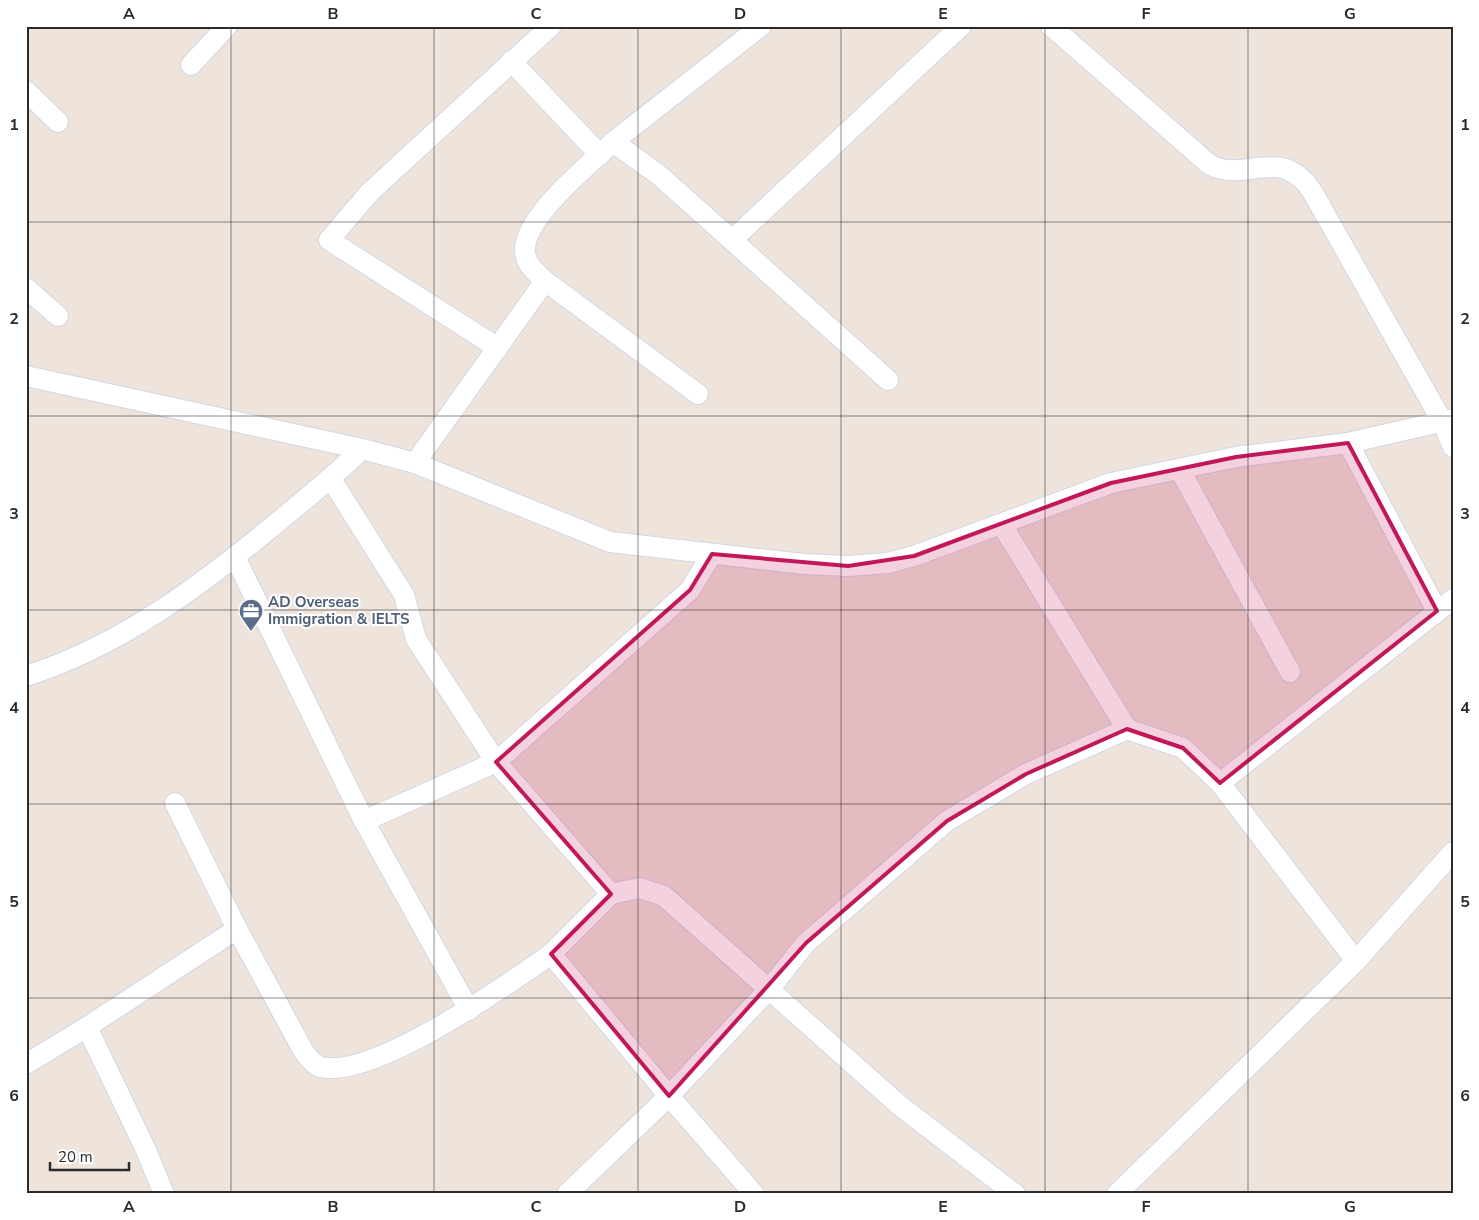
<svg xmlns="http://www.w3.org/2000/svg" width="1479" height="1220" viewBox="0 0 1479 1220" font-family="'Nunito Sans',sans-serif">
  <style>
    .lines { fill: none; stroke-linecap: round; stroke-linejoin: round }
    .street-casing { stroke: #d1d6e4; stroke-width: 22 }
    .street { stroke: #fff; stroke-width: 20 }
    .marked { fill: #c2185b; fill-opacity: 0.2; stroke: #c2185b; stroke-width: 4; stroke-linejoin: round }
    .grid { fill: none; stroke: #2b2b2b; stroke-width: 1; stroke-opacity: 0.55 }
    .labels { text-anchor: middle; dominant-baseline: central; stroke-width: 4; stroke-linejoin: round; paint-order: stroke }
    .service-label { font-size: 15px; font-weight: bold; fill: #4e5e75; stroke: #fff; text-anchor: start }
    .neatline { fill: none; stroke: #2b2b2b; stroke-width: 2 }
    .grid-label { font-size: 16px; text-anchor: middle; font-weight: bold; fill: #2b2b2b }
  </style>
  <rect width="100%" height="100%" fill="#eee4dc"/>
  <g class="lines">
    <defs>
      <g id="street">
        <path d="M1051,26L1210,165C1246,182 1273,150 1304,181C1311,188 1316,198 1321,207L1442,421L1453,447"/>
        <path d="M511,61L600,155"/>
        <path d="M191,65L227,26"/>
        <path d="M26,91L58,122"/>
        <path d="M613,142L761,26"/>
        <path d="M732,240L961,26"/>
        <path d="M545,281L698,394"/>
        <path d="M26,288L58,316"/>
        <path d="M498,348L329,240L370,192L551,26"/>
        <path d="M26,376L362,449L415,463L610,542L804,564L848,566L888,563L914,556L1111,483L1236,457L1348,443L1453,419"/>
        <path d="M1348,443L1437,611"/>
        <path d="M415,463L545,281C536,272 527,266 525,253C521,219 589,165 613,142L659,175L888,380"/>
        <path d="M1180,470L1290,672"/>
        <path d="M331,479L404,595L416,639L496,762L611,894"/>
        <path d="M1002,525L1127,729"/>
        <path d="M235,557L364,821L469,1010"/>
        <path d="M26,676C117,647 195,590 268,530C300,504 332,478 362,449"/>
        <path d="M1220,783L1453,599"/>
        <path d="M175,803L237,929L304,1052C308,1057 314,1065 320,1067C372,1080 507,985 551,954"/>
        <path d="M364,821L496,762L690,590L712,554"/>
        <path d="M1356,961L1453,852"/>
        <path d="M87,1027L237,929"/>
        <path d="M26,1064L87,1027L145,1148L164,1194"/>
        <path d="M567,1194L669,1096L770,988L806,943L947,821L1026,774L1127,729L1183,748L1220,783L1356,961L1117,1194"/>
        <path d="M754,1194L669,1096L551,954L611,894L640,888L664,896L899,1105L1015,1194"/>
      </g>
    </defs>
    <use href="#street" class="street-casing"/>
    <use href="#street" class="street"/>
  </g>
  <path class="marked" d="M1348,443L1437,611L1220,783L1183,748L1127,729L1026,774L947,821L806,943L669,1096L551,954L611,894L496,762L690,590L712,554L848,566L914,556L1111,483L1236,457Z"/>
  <path class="grid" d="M231,26V1194M434,26V1194M638,26V1194M841,26V1194M1045,26V1194M1248,26V1194M26,222H1453M26,416H1453M26,610H1453M26,804H1453M26,998H1453"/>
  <defs>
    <symbol id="office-pin" viewBox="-11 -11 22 30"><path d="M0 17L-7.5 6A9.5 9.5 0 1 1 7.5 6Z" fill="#5c6f8a" stroke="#fff"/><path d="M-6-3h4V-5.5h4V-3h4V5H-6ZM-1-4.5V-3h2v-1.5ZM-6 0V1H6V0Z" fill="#fff"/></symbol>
  </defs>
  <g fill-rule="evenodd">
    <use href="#office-pin" x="237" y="597" width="28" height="38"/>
  </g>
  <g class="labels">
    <g class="service-label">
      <text x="268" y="602">AD Overseas<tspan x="268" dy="17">Immigration &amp; IELTS</tspan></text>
    </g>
  </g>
  <rect width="1479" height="1220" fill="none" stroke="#ffffff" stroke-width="55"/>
  <path d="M50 1162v8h79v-8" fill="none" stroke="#2b2b2b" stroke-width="2.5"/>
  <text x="58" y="1162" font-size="15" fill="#2b2b2b" stroke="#ffffff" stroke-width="4" paint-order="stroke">20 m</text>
  <rect x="28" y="28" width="1424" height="1164" class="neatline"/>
  <g class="grid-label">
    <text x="129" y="19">A</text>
    <text x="333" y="19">B</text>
    <text x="536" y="19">C</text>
    <text x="740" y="19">D</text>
    <text x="943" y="19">E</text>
    <text x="1146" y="19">F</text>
    <text x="1350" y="19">G</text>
    <text x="14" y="130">1</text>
    <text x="1465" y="130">1</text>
    <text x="14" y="324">2</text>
    <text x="1465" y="324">2</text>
    <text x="14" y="519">3</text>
    <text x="1465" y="519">3</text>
    <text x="14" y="713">4</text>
    <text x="1465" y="713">4</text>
    <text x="14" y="907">5</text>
    <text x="1465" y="907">5</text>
    <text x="14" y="1101">6</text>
    <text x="1465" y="1101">6</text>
    <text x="129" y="1212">A</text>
    <text x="333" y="1212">B</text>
    <text x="536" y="1212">C</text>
    <text x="740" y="1212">D</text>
    <text x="943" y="1212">E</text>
    <text x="1146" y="1212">F</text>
    <text x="1350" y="1212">G</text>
  </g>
</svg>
